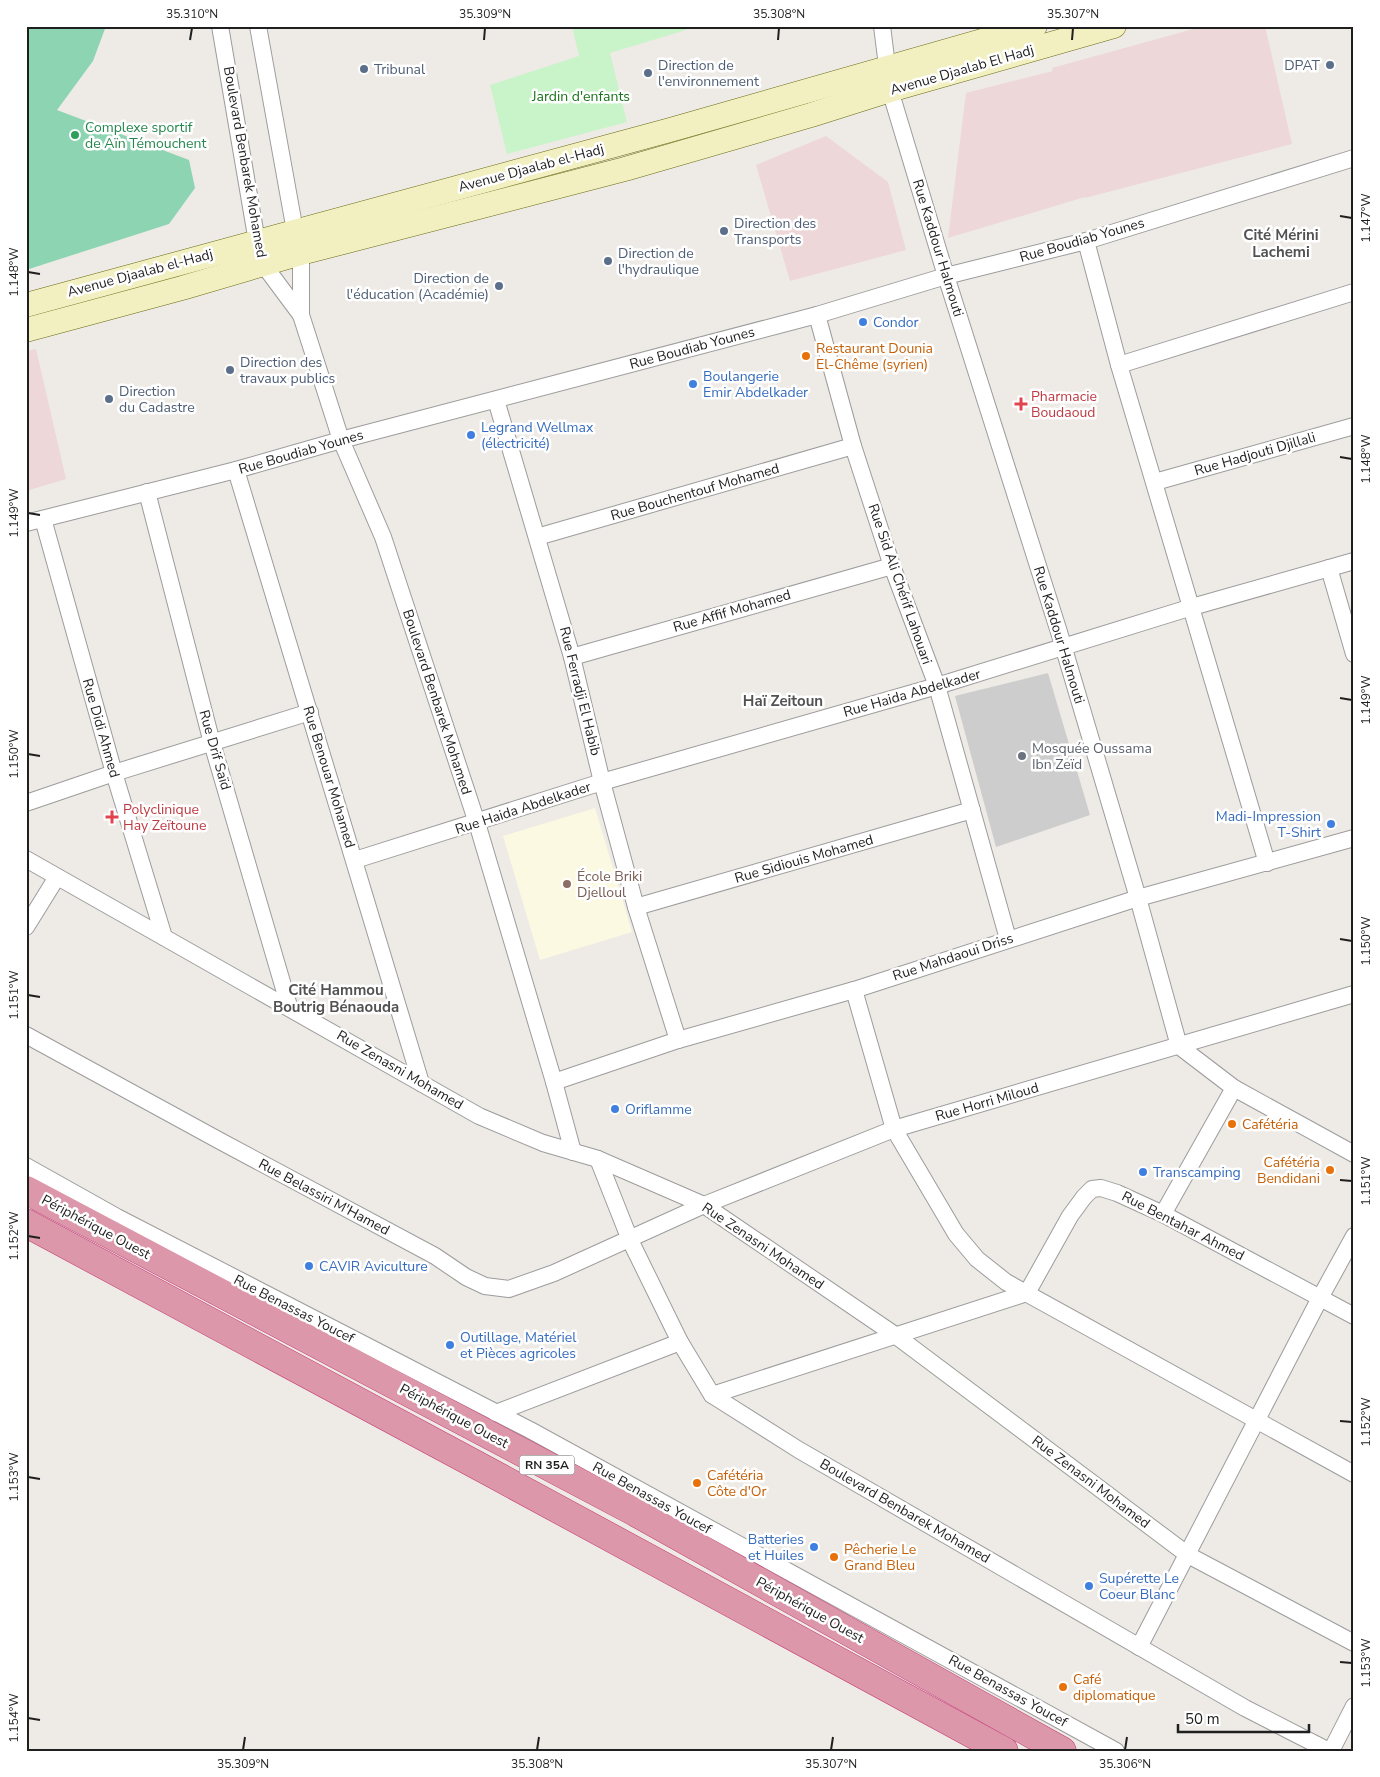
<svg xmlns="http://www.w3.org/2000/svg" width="1380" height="1777" viewBox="0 0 1380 1777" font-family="'Nunito Sans',sans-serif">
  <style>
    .commercial { fill: #edd7d8 }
    .education { fill: #fbf9e2 }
    .religious { fill: #cdcdcd }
    .park { fill: #c9f3c8 }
    .pitch { fill: #8dd4b2 }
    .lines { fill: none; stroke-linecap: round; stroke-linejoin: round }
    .street-casing { stroke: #9c9c9c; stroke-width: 18 }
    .secondary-casing { stroke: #686912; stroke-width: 25 }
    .highway-casing { stroke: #c63977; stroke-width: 29 }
    .street { stroke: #fff; stroke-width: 16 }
    .secondary { stroke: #f2f0c0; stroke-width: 24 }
    .highway { stroke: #dc97aa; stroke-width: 28 }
    .ticks { fill: none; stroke: #1f1f1f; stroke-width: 2 }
    .service-dot { fill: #5c6f8a; stroke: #fff; stroke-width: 2 }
    .leisure-dot { fill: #2e9e5b; stroke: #fff; stroke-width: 2 }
    .shop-dot { fill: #3f7fe0; stroke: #fff; stroke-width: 2 }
    .food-dot { fill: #e8710a; stroke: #fff; stroke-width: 2 }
    .health-dot { fill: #e0444e; stroke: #fff; stroke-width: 2 }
    .worship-dot { fill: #6b7280; stroke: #fff; stroke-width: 2 }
    .education-dot { fill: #8d6e63; stroke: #fff; stroke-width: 2 }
    .labels { text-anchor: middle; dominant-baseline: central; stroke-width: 5; stroke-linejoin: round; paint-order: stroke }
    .shield { fill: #fff; stroke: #626262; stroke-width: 1 }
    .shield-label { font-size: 12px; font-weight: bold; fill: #1f1f1f }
    .service-label { font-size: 14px; fill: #4e5e75; stroke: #fff; text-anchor: start }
    .street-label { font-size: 14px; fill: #1f1f1f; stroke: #fff }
    .park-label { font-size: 14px; fill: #197119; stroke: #fff }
    .leisure-label { font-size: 14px; fill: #27864d; stroke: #fff; text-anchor: start }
    .shop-label { font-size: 14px; fill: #366cbe; stroke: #fff; text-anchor: start }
    .food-label { font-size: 14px; fill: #c56008; stroke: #fff; text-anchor: start }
    .health-label { font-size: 14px; fill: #be3a42; stroke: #fff; text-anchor: start }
    .worship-label { font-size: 14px; fill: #5b616d; stroke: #fff; text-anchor: start }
    .education-label { font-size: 14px; fill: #785e54; stroke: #fff; text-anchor: start }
    .neighbourhood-label { font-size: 15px; font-weight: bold; fill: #525252; stroke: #fff }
    .neatline { fill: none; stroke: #1f1f1f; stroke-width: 2 }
    .ticks-label { font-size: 12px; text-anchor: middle; fill: #1f1f1f }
  </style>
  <rect width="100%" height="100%" fill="#eeebe6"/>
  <g class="commercial">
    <path d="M1204,26H1265L1292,144L1085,198V197L948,238L966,93L1053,71L1052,68Z"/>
    <path d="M826,136L888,182L906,250L790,281L756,165Z"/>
    <path d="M36,349L66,479L26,491V351Z"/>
  </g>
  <path class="education" d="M595,808L632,932L540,960L503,836Z"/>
  <path class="religious" d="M1048,673L1090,815L996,847L955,696Z"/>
  <path class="park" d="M572,26H685L686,30L610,53L627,122L507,154L490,85L579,56Z"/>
  <path class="pitch" d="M26,26H106L93,61L57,110L189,160L195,188L169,224L26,270Z"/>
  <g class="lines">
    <defs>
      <g id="street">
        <path d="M220,26L257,242L263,264L301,315"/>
        <path d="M258,26L295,231L301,253V315L341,440L383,537L477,823L554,1082L573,1152"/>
        <path d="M882,26L890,90L946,276L1059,632L1138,898L1179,1046L1234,1088L1354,1154"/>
        <path d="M1086,241L1119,365L1267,863"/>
        <path d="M817,315L853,446L892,566L937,686L1008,939"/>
        <path d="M1119,365L1354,292"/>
        <path d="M496,400L572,657L602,782L636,907L678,1040"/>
        <path d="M236,470L421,1083"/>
        <path d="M1155,482L1354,426"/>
        <path d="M147,492L212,743L289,1006"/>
        <path d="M43,519L114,773L164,937"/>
        <path d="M26,523L236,470L341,440L817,315L946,276L1086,241L1354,158"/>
        <path d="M537,537L853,446"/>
        <path d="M1329,568L1354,654"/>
        <path d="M572,657L892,566"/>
        <path d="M26,803L114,773L310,712"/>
        <path d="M26,859L479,1116L543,1143L598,1159L704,1205L895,1335L1188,1555L1354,1643"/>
        <path d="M355,860L602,782L937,686L1192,607L1354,561"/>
        <path d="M636,907L972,810"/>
        <path d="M26,927L57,877"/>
        <path d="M854,990L894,1129L956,1234L977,1259L1006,1282L1354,1474"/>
        <path d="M26,1035L222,1142L435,1256L466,1277L485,1286L509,1289L554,1273L704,1205L894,1129L1354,994"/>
        <path d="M554,1082L678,1040L854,990L1138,898L1354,838"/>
        <path d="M598,1159L630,1240L680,1342L712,1395L799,1450L1245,1708L1329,1751"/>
        <path d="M26,1166L117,1217L530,1430L1116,1751"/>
        <path d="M1163,1214L1234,1088"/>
        <path d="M712,1395L1027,1293L1070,1216L1084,1197L1092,1189L1101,1188L1117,1193L1163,1214L1354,1316"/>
        <path d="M496,1413L680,1342"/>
        <path d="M1139,1647L1320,1298L1354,1236"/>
        <path d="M1331,1751L1354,1706"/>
      </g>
      <g id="secondary">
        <path d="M26,305L670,130L1035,26"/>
        <path d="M26,330L182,288L301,253L625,169L811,115L890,90L1114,26"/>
      </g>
      <g id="highway">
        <path d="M26,1190L635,1512L1062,1751"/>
        <path d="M26,1223L499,1477L1004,1751"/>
      </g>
    </defs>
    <use href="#street" class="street-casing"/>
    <use href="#secondary" class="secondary-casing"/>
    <use href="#highway" class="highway-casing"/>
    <use href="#street" class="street"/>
    <use href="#secondary" class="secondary"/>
    <use href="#highway" class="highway"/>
  </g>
  <path class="ticks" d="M190,40L192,28M484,40L485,28M778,40L779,28M1072,40L1073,28M1340,216L1352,218M28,272L40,274M1340,457L1352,459M28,513L40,515M1340,698L1352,700M28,754L40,756M1340,939L1352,941M28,995L40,997M1340,1180L1352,1181M28,1236L40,1238M1340,1421L1352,1422M28,1477L40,1479M1340,1662L1352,1663M28,1718L40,1720M243,1750L245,1737M537,1750L539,1737M831,1750L833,1737M1125,1750L1127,1737"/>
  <g class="service-dot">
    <circle cx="1330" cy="65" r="5"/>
    <circle cx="364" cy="69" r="5"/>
    <circle cx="648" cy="73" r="5"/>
    <circle cx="724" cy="231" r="5"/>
    <circle cx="608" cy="261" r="5"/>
    <circle cx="499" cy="286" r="5"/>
    <circle cx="230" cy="370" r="5"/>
    <circle cx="109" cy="399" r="5"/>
  </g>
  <circle class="leisure-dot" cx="75" cy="135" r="5"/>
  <g class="shop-dot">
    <circle cx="863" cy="322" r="5"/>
    <circle cx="693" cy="384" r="5"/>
    <circle cx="471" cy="435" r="5"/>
    <circle cx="1331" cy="824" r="5"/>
    <circle cx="615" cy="1109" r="5"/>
    <circle cx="1143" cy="1172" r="5"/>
    <circle cx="309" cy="1266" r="5"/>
    <circle cx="450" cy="1345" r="5"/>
    <circle cx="814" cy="1547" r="5"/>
    <circle cx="1089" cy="1586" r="5"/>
  </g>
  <g class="food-dot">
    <circle cx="806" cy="356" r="5"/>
    <circle cx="1232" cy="1124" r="5"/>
    <circle cx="1330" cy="1170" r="5"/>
    <circle cx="697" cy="1483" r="5"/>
    <circle cx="834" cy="1557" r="5"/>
    <circle cx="1063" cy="1687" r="5"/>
  </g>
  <g class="health-dot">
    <path d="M1018.5 396.5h5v5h5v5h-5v5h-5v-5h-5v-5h5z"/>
    <path d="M109.5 809.5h5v5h5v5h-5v5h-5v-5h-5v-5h5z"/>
  </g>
  <circle class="worship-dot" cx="1022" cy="756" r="5"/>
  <circle class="education-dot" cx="567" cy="884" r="5"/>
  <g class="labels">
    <rect class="shield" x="519.5" y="1455.5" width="55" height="19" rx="4"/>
    <g class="shield-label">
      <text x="547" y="1465">RN 35A</text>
    </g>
    <g class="service-label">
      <text x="658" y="65">Direction de<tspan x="658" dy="16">l'environnement</tspan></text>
      <text x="1320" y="65" text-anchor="end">DPAT</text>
      <text x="374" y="69">Tribunal</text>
      <text x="734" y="223">Direction des<tspan x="734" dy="16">Transports</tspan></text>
      <text x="618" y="253">Direction de<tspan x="618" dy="16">l'hydraulique</tspan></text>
      <text x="489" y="278" text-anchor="end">Direction de<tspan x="489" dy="16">l'éducation (Académie)</tspan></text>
      <text x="240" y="362">Direction des<tspan x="240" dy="16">travaux publics</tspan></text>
      <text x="119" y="391">Direction<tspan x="119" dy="16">du Cadastre</tspan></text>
    </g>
    <g class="street-label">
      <text transform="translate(962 70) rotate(-16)">Avenue Djaalab El Hadj</text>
      <text transform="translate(245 162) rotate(80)">Boulevard Benbarek Mohamed</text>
      <text transform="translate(531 168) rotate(-15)">Avenue Djaalab el-Hadj</text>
      <text transform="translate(1082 240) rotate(-16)">Rue Boudiab Younes</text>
      <text transform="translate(938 248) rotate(73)">Rue Kaddour Halmouti</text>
      <text transform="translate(140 273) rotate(-15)">Avenue Djaalab el-Hadj</text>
      <text transform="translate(692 348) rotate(-15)">Rue Boudiab Younes</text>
      <text transform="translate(301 452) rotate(-16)">Rue Boudiab Younes</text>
      <text transform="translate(1255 454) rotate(-16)">Rue Hadjouti Djillali</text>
      <text transform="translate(695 492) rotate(-16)">Rue Bouchentouf Mohamed</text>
      <text transform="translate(900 584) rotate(71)">Rue Sid Ali Chérif Lahouari</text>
      <text transform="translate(732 611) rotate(-16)">Rue Affif Mohamed</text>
      <text transform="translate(1059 635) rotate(73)">Rue Kaddour Halmouti</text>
      <text transform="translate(580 691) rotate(76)">Rue Ferradji El Habib</text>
      <text transform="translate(912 693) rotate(-16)">Rue Haida Abdelkader</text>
      <text transform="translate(437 702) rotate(72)">Boulevard Benbarek Mohamed</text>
      <text transform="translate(101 728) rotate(74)">Rue Didi Ahmed</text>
      <text transform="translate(215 750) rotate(74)">Rue Drif Saïd</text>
      <text transform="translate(329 777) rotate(73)">Rue Benouar Mohamed</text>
      <text transform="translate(523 808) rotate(-18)">Rue Haida Abdelkader</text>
      <text transform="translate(804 859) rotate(-16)">Rue Sidiouis Mohamed</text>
      <text transform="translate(953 957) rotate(-18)">Rue Mahdaoui Driss</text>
      <text transform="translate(400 1070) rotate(30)">Rue Zenasni Mohamed</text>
      <text transform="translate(987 1102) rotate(-16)">Rue Horri Miloud</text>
      <text transform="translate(324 1197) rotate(28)">Rue Belassiri M'Hamed</text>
      <text transform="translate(1183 1226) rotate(27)">Rue Bentahar Ahmed</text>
      <text transform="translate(96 1227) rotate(28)">Périphérique Ouest</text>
      <text transform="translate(763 1246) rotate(34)">Rue Zenasni Mohamed</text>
      <text transform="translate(294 1309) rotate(27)">Rue Benassas Youcef</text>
      <text transform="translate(454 1416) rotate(28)">Périphérique Ouest</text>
      <text transform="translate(1091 1482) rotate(37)">Rue Zenasni Mohamed</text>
      <text transform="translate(652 1498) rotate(29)">Rue Benassas Youcef</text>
      <text transform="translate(905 1511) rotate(30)">Boulevard Benbarek Mohamed</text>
      <text transform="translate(810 1610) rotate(29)">Périphérique Ouest</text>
      <text transform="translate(1008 1691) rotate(29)">Rue Benassas Youcef</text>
    </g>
    <g class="park-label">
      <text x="581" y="96">Jardin d'enfants</text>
    </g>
    <g class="leisure-label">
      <text x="85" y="127">Complexe sportif<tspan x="85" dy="16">de Aïn Témouchent</tspan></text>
    </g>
    <g class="shop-label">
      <text x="873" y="322">Condor</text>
      <text x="703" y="376">Boulangerie<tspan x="703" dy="16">Emir Abdelkader</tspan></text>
      <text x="481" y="427">Legrand Wellmax<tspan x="481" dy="16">(électricité)</tspan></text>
      <text x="1321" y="816" text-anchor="end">Madi-Impression<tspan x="1321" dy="16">T-Shirt</tspan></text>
      <text x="625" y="1109">Oriflamme</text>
      <text x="1153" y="1172">Transcamping</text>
      <text x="319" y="1266">CAVIR Aviculture</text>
      <text x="460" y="1337">Outillage, Matériel<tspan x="460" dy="16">et Pièces agricoles</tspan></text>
      <text x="804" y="1539" text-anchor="end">Batteries<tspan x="804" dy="16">et Huiles</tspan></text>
      <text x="1099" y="1578">Supérette Le<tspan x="1099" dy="16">Coeur Blanc</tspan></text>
    </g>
    <g class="food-label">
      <text x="816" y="348">Restaurant Dounia<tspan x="816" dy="16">El-Chême (syrien)</tspan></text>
      <text x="1242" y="1124">Cafétéria</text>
      <text x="1320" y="1162" text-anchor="end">Cafétéria<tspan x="1320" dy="16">Bendidani</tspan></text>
      <text x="707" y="1475">Cafétéria<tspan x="707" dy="16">Côte d'Or</tspan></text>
      <text x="844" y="1549">Pêcherie Le<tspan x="844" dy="16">Grand Bleu</tspan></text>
      <text x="1073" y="1679">Café<tspan x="1073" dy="16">diplomatique</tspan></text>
    </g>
    <g class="health-label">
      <text x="1031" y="396">Pharmacie<tspan x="1031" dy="16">Boudaoud</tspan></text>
      <text x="123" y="809">Polyclinique<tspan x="123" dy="16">Hay Zeïtoune</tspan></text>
    </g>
    <g class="worship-label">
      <text x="1032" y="748">Mosquée Oussama<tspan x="1032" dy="16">Ibn Zeïd</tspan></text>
    </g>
    <g class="education-label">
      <text x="577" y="876">École Briki<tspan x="577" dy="16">Djelloul</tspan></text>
    </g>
    <g class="neighbourhood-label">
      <text x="1281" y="235">Cité Mérini<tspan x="1281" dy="17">Lachemi</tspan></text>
      <text x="783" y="701">Haï Zeitoun</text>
      <text x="336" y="990">Cité Hammou<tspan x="336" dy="17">Boutrig Bénaouda</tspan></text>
    </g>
  </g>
  <rect width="1380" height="1777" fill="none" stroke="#ffffff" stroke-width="55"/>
  <path d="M1178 1724v8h131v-8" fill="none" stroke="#1f1f1f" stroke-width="2.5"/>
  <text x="1185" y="1724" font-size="15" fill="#1f1f1f" stroke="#ffffff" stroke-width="4" paint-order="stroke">50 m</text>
  <rect x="28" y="28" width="1324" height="1722" class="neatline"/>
  <g class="ticks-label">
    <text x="192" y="18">35.310°N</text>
    <text x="485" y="18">35.309°N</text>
    <text x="779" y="18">35.308°N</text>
    <text x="1073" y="18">35.307°N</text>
    <text transform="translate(1366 218) rotate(-90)" y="4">1.147°W</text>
    <text transform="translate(14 272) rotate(-90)" y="4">1.148°W</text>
    <text transform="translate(1366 459) rotate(-90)" y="4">1.148°W</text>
    <text transform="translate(14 513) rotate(-90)" y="4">1.149°W</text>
    <text transform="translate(1366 700) rotate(-90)" y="4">1.149°W</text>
    <text transform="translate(14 754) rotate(-90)" y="4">1.150°W</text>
    <text transform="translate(1366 941) rotate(-90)" y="4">1.150°W</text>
    <text transform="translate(14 995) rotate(-90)" y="4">1.151°W</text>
    <text transform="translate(1366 1181) rotate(-90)" y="4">1.151°W</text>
    <text transform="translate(14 1236) rotate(-90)" y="4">1.152°W</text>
    <text transform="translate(1366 1422) rotate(-90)" y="4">1.152°W</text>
    <text transform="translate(14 1477) rotate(-90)" y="4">1.153°W</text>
    <text transform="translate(1366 1663) rotate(-90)" y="4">1.153°W</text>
    <text transform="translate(14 1718) rotate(-90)" y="4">1.154°W</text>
    <text x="243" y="1768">35.309°N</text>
    <text x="537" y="1768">35.308°N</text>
    <text x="831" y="1768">35.307°N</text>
    <text x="1125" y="1768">35.306°N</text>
  </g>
</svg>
